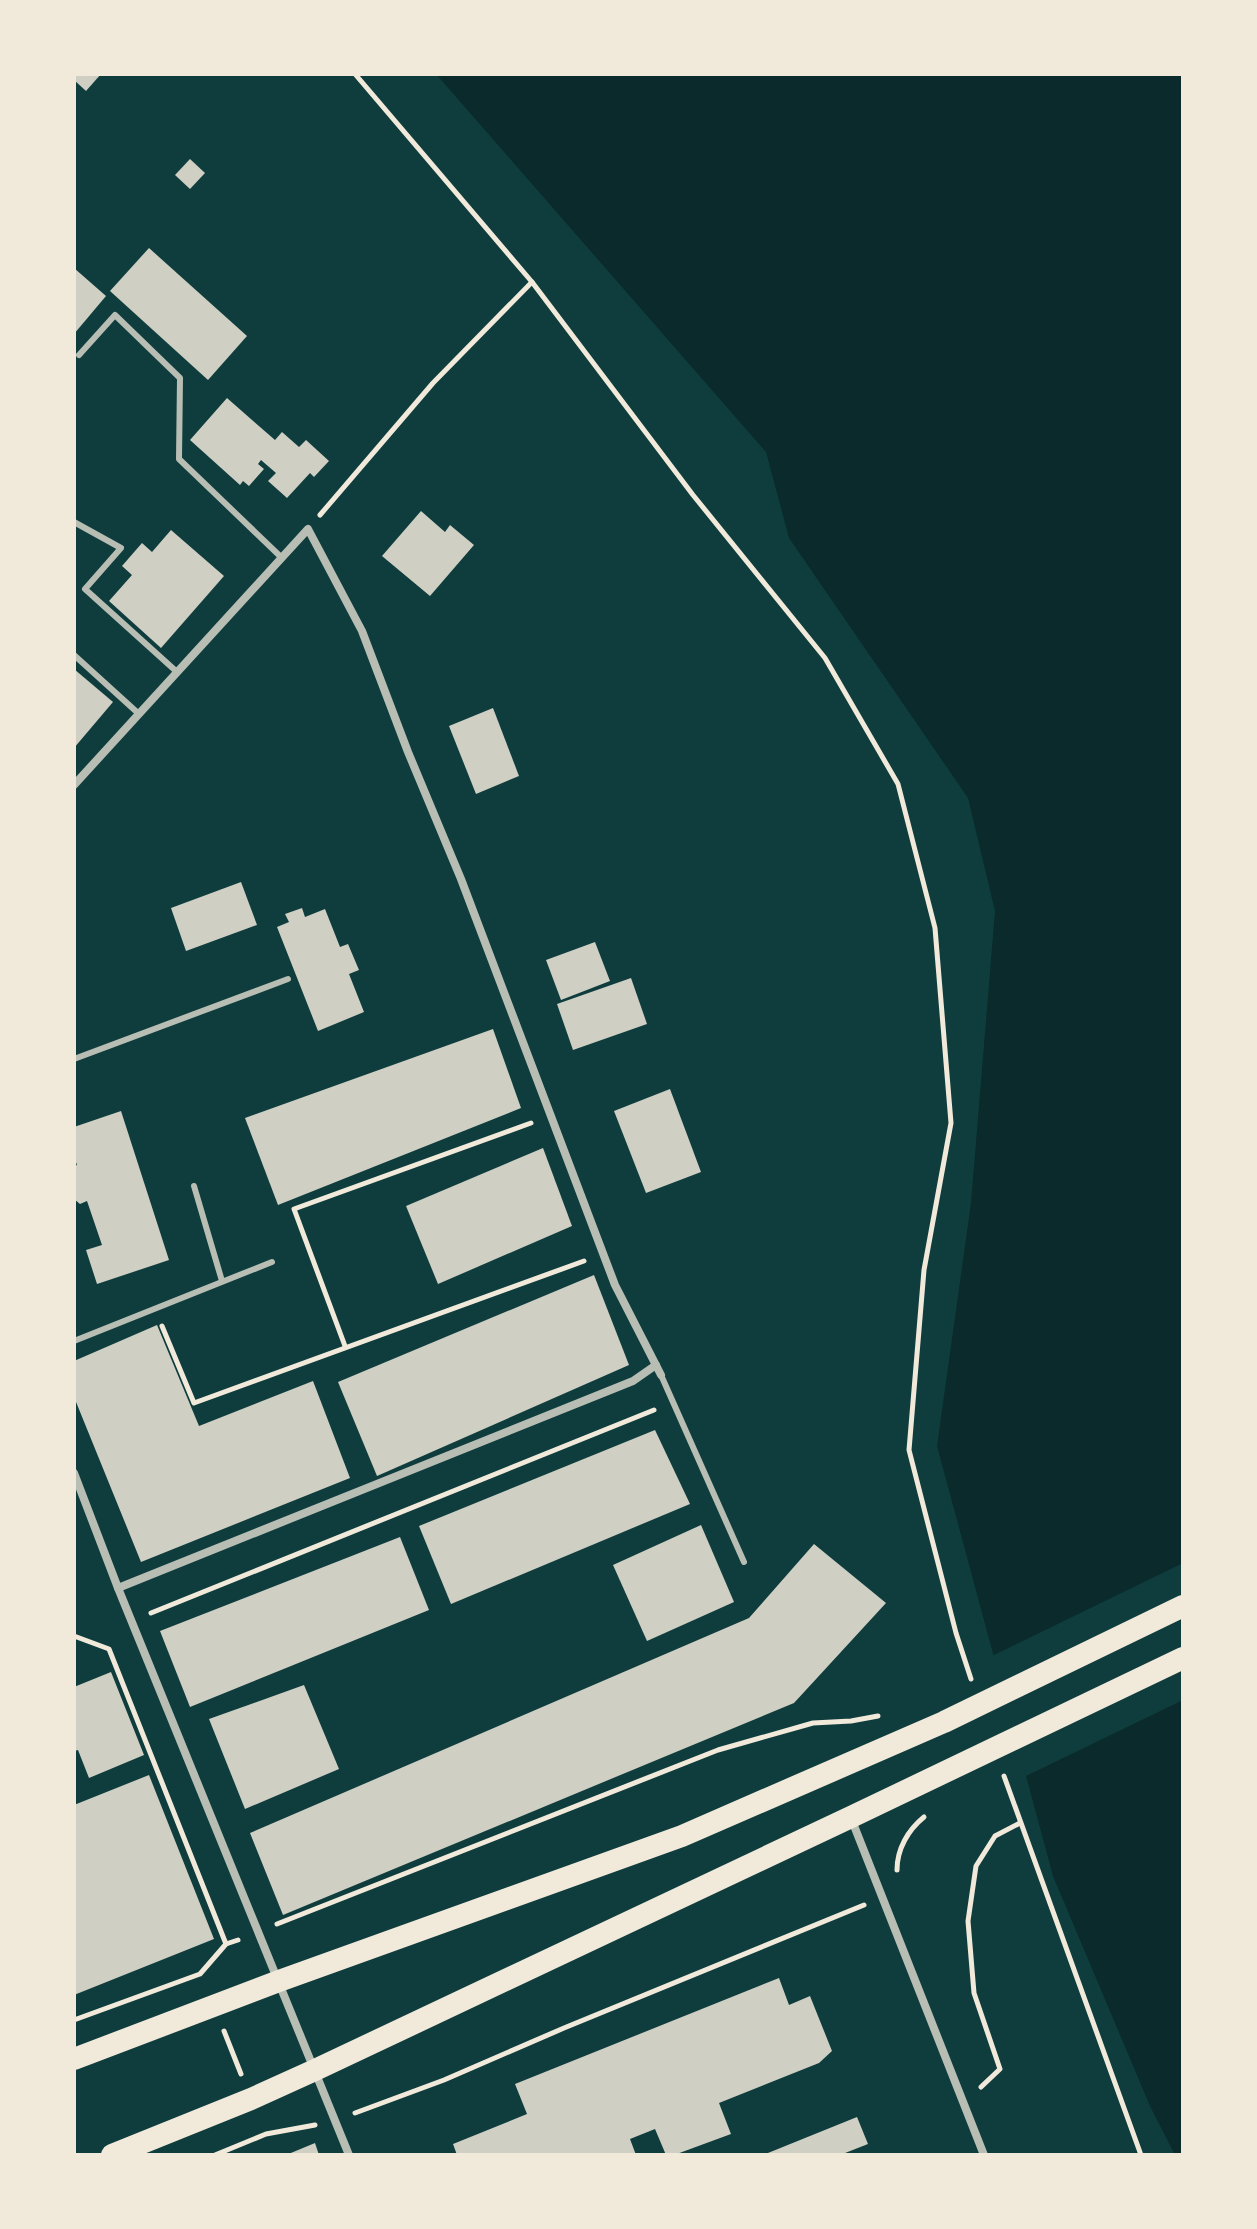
<svg xmlns="http://www.w3.org/2000/svg" width="1257" height="2229" viewBox="0 0 1257 2229" font-family="'Libre Baskerville',serif">
  <style>
    .water { fill: #0a2a2b }
    .pier { fill: #0f3d3e }
    .building { fill: #cfcfc3 }
    .lines { fill: none; stroke-linecap: round; stroke-linejoin: round }
    .path { stroke: #f1e9da; stroke-width: 5 }
    .service { stroke: #b8beb3; stroke-width: 6 }
    .minor { stroke: #b8beb3; stroke-width: 8 }
    .trunk { stroke: #f1e9da; stroke-width: 22 }
  </style>
  <rect width="100%" height="100%" fill="#0f3d3e"/>
  <path class="water" d="M436,74H1183V2155H1175L1150,2106L1053,1876L937,1446L971,1203L995,911L968,798L789,538L766,452Z"/>
  <path class="pier" d="M1183,1563V1700L1022,1778L990,1657Z"/>
  <g class="building">
    <path d="M74,74H101L86,91L74,80Z"/>
    <path d="M190,159L205,173L190,189L175,175Z"/>
    <path d="M149,248L247,336L208,380L110,291Z"/>
    <path d="M74,268L106,296L74,334Z"/>
    <path d="M227,398L275,440L282,432L299,447L306,440L329,461L314,477L310,473L287,498L268,481L276,473L261,460L258,464L264,469L249,486L243,481L240,485L190,440Z"/>
    <path d="M421,511L445,532L450,525L474,545L430,596L382,556Z"/>
    <path d="M171,530L224,576L161,648L109,601L132,575L122,566L142,543L152,552Z"/>
    <path d="M74,669L113,702L74,748Z"/>
    <path d="M493,708L519,776L476,794L449,726Z"/>
    <path d="M241,882L257,925L186,951L171,908Z"/>
    <path d="M302,908L305,917L325,909L340,947L348,944L359,970L349,974L364,1012L318,1031L277,927L289,922L285,914Z"/>
    <path d="M595,942L610,981L561,1000L546,960Z"/>
    <path d="M631,978L647,1024L573,1050L557,1004Z"/>
    <path d="M493,1029L521,1108L278,1205L245,1118Z"/>
    <path d="M670,1089L701,1172L646,1193L614,1111Z"/>
    <path d="M121,1111L169,1260L97,1284L86,1250L102,1245L87,1201L80,1204L74,1199V1166L77,1165L74,1157V1127Z"/>
    <path d="M543,1148L572,1226L438,1284L406,1206Z"/>
    <path d="M594,1275L629,1365L377,1476L338,1382Z"/>
    <path d="M157,1325L199,1426L313,1381L350,1478L141,1562L74,1397V1361Z"/>
    <path d="M655,1430L690,1504L451,1604L419,1526Z"/>
    <path d="M701,1525L734,1602L647,1641L613,1565Z"/>
    <path d="M400,1537L429,1610L190,1707L160,1631Z"/>
    <path d="M814,1544L886,1603L794,1703L283,1915L250,1833L749,1618Z"/>
    <path d="M111,1672L144,1755L89,1778L78,1750L74,1751V1687Z"/>
    <path d="M304,1685L339,1769L245,1809L209,1719Z"/>
    <path d="M149,1775L214,1939L74,1995V1805Z"/>
    <path d="M779,1978L789,2005L810,1996L832,2051L819,2063L719,2103L731,2134L674,2155H666L655,2129L630,2139L636,2155H457L453,2144L527,2114L515,2084Z"/>
    <path d="M857,2117L868,2144L840,2155H763Z"/>
    <path d="M315,2143L319,2155H286Z"/>
  </g>
  <g class="lines">
    <g class="path">
      <path d="M355,74L532,282L693,495L825,658L898,784L935,928L951,1123L924,1270L909,1450L956,1633L971,1679"/>
      <path d="M320,515L433,383L532,282"/>
      <path d="M162,1326L194,1403L584,1261"/>
      <path d="M345,1346L294,1209L531,1123"/>
      <path d="M151,1613L654,1410"/>
      <path d="M74,1636L109,1649L226,1944"/>
      <path d="M1004,1776L1141,2155"/>
      <path d="M897,1870C897,1849 908,1830 924,1817"/>
      <path d="M277,1924L718,1750L813,1723L851,1721L878,1716"/>
      <path d="M74,2020L200,1974L226,1944L238,1940"/>
      <path d="M224,2031L241,2074"/>
      <path d="M981,2087L1000,2069L974,1993L968,1921L976,1866L995,1836L1020,1823"/>
      <path d="M355,2113L444,2080L564,2028L864,1905"/>
      <path d="M215,2155L266,2134L315,2125"/>
    </g>
    <g class="service">
      <path d="M79,355L115,315L180,378L179,459L282,558"/>
      <path d="M74,522L121,548L85,589L177,672"/>
      <path d="M74,655L139,714"/>
      <path d="M74,1059L288,979"/>
      <path d="M194,1186L222,1281"/>
      <path d="M74,1341L272,1262"/>
      <path d="M661,1375L744,1562"/>
    </g>
    <g class="minor">
      <path d="M74,785L308,529L362,631L408,752L461,879L615,1285L661,1375"/>
      <path d="M74,1473L118,1588L349,2155"/>
      <path d="M118,1588L633,1381L656,1365"/>
      <path d="M851,1818L984,2155"/>
    </g>
    <g class="trunk">
      <path d="M74,2059L279,1981L682,1836L944,1722L1183,1606"/>
      <path d="M112,2155L251,2099L315,2070L851,1817L1183,1658"/>
    </g>
  </g>
  <rect width="1257" height="2229" fill="none" stroke="#f1e9da" stroke-width="152"/>
</svg>
